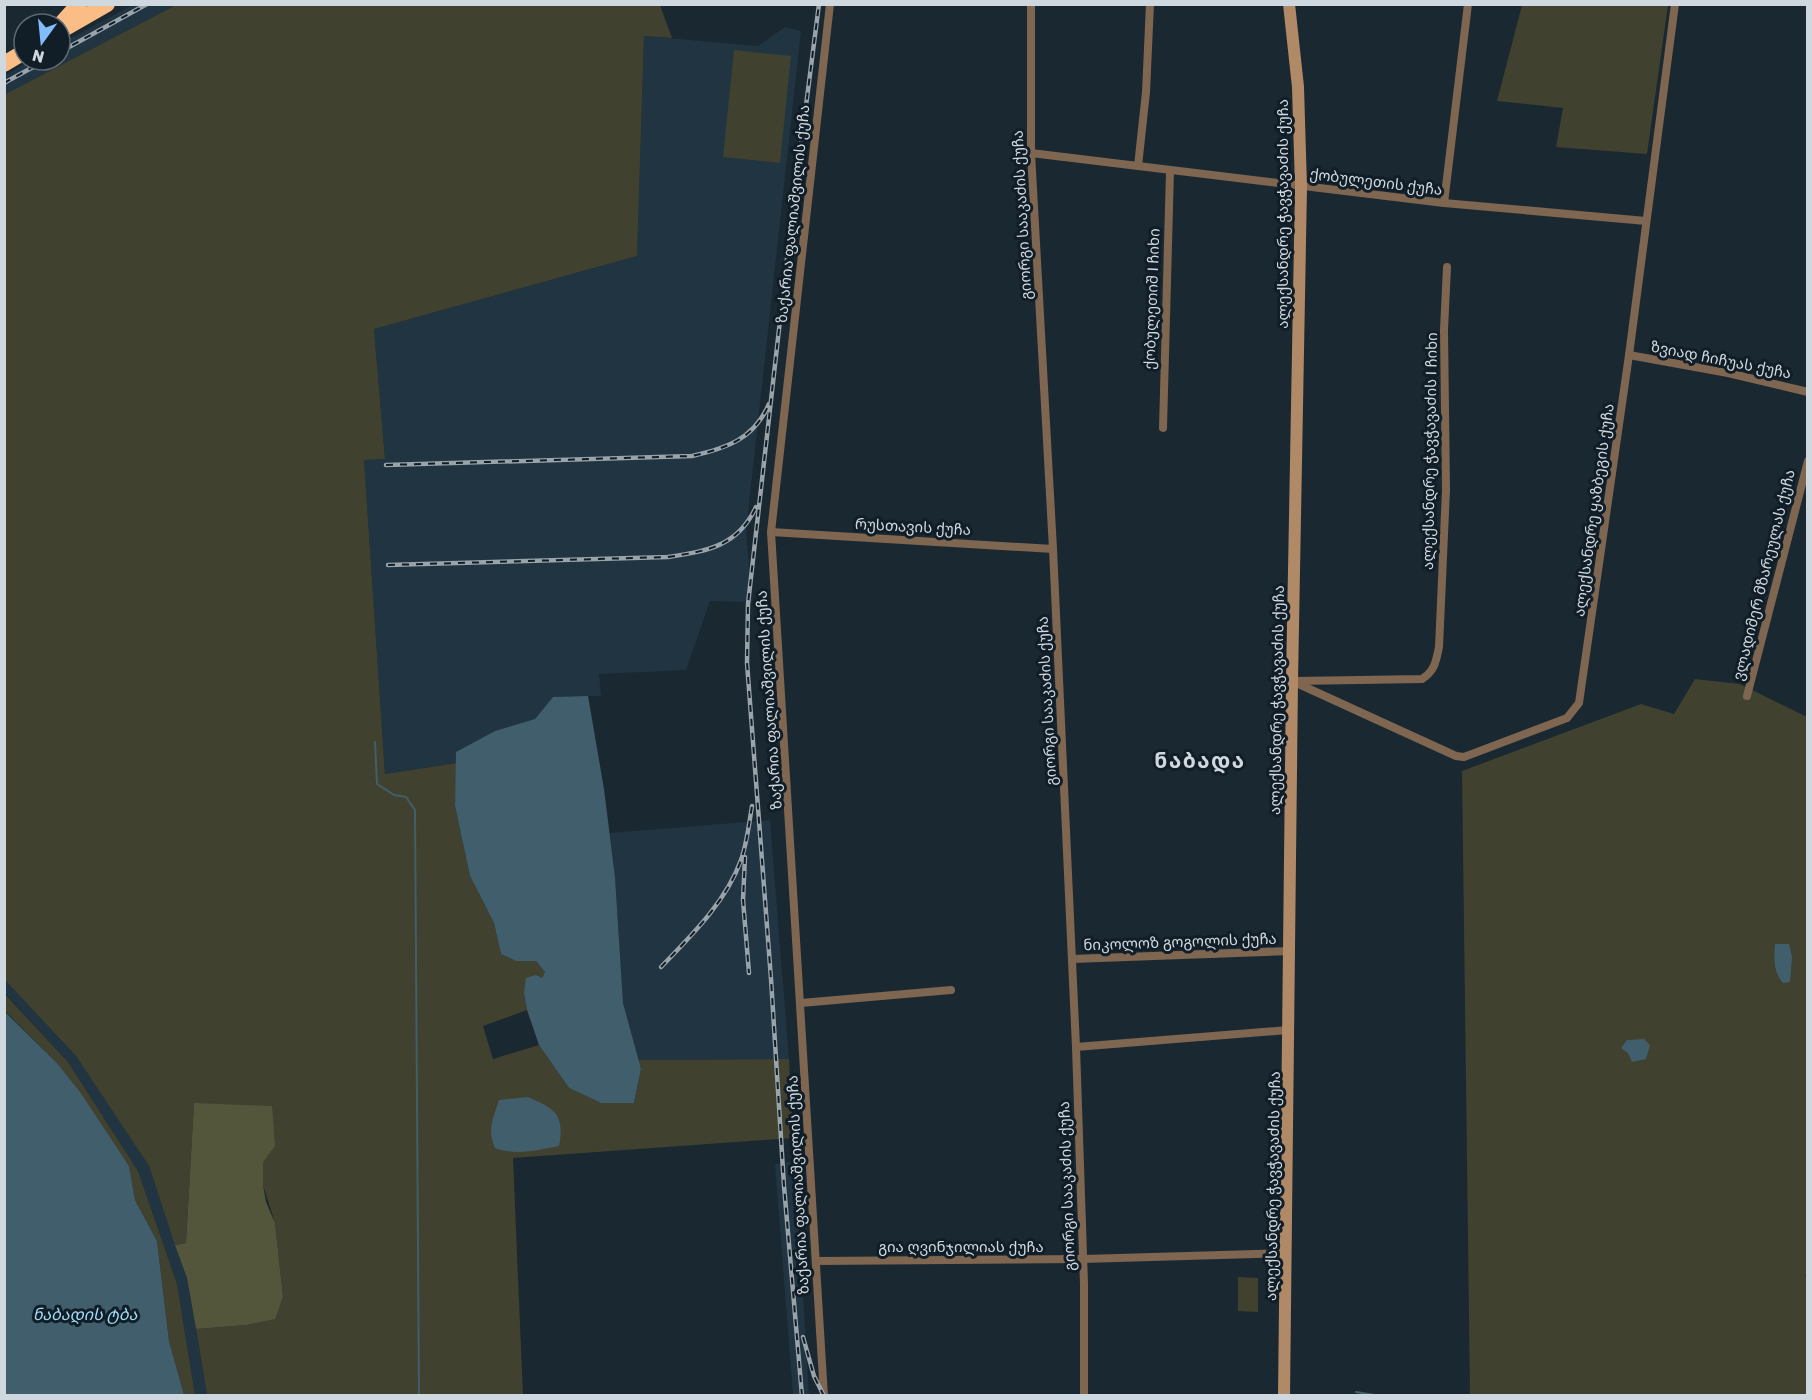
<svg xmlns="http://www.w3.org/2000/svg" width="1812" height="1400" viewBox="0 0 1812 1400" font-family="Rubik,'Noto Sans Georgian',sans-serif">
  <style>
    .built { fill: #213442 }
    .green { fill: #40412e }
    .forest { fill: #54563c }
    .water { fill: #415e6c }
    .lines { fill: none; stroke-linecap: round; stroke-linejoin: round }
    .stream { stroke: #415e6c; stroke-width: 2 }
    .street { stroke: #7e6650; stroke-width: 8 }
    .secondary { stroke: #b08966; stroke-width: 12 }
    .highway { stroke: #fabd85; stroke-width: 16 }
    .rail-casing { stroke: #99a3aa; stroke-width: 4.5 }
    .rail { stroke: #111e28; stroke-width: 2; stroke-dasharray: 7; stroke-linecap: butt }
    .labels { text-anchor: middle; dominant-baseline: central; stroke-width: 6; stroke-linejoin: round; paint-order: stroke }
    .street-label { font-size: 15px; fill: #cfd8de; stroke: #111e28 }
    .water-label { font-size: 16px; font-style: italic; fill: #a2dcf7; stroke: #111e28 }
    .district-label { font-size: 21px; font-weight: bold; letter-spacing: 1.5px; fill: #cfd8de; stroke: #111e28 }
  </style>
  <rect width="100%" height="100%" fill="#1a2832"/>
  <g class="built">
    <path d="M132,5H176L5,95V75L32,60H60V44Z"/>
    <path d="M785,27L801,31L746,531L752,602L710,601L686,670L599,674L601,696L553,697L535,719L495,731L457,752V763L385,774L364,460L385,459L374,329L637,256L644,36L758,46Z"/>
    <path d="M770,820L789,1059L638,1060L623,1003L615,877L610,833Z"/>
    <path d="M5,980L76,1056L149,1166L187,1278L207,1395H195L177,1284L138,1171L68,1062L5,993Z"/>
    <path d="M795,1161L809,1395H793L775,1164Z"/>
  </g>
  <g class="green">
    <path d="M176,5H660L672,38L644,36L637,256L374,329L385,459L364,460L385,774L457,763L455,806L470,876L494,923L501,954L516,961H536L545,972L542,978L524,993L527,1010L483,1026L493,1059L539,1045L569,1088L601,1103H634L641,1069L638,1060L789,1059L793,1138L513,1158L523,1395H207L196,1329L247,1325L274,1319L283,1297L275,1223L263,1185V1162L194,1103L186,1243L175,1245L149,1166L76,1056L5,980L4,95Z"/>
    <path d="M1522,5H1668L1647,154L1556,147L1563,108L1497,101Z"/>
    <path d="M734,50L791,56L780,163L723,157Z"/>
    <path d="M1695,679L1740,684L1807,717L1808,1271L1805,1275L1808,1280L1807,1395L1472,1396L1470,1395L1462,771L1641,704L1674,714Z"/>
    <path d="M4,993L68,1062L138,1171L177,1284L195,1395H184L169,1341L157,1241L135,1200L129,1166L56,1062L5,1011Z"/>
    <path d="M1238,1277L1258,1278V1312L1238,1311Z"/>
  </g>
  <path class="forest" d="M194,1103L272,1106L275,1146L263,1162V1185L266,1202L275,1223L283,1297L275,1319L247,1325L196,1329L187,1278L175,1245L186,1243Z"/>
  <g class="water">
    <path d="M588,696L604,789L615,877L623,1003L641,1069L634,1103H601L569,1088L539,1045L527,1010L524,993L526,978L536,975L542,978L545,972L536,961H516L501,954L494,923L470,876L455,806L456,752L495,731L535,719L553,697Z"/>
    <path d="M1775,944H1789L1792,957L1790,982L1783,983C1773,972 1774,958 1775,944Z"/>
    <path d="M4,1011L56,1062L80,1092L129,1166L135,1200L157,1241L169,1341L184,1395H5Z"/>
    <path d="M1644,1039L1650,1045L1646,1059L1632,1062L1628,1053L1621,1048L1627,1040Z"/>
    <path d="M528,1097C555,1109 565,1114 559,1146C538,1150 516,1156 495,1148C487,1130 493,1118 499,1100Z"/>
  </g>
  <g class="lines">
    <g class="stream">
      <path d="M375,742L377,784L394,795L406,797L415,810L419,1396"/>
      <path d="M1356,1392L1381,1396"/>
    </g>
    <g class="street">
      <path d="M1031,4V153L1053,549L1076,1047L1084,1284V1396"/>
      <path d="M1031,153L1444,203L1646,221"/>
      <path d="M1138,166L1146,92L1150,4"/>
      <path d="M1444,203L1468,4"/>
      <path d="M1629,355L1728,373L1808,392"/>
      <path d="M1163,428L1170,171"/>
      <path d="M771,532L1053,549"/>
      <path d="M1292,681L1456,756L1464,757L1567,718L1579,703L1629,355L1675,4"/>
      <path d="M1295,681L1422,679C1435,671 1436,661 1439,647L1446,490L1444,330L1447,267"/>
      <path d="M1747,696L1808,461"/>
      <path d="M1072,959L1289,951"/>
      <path d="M801,1003L951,990"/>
      <path d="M1076,1047L1289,1030"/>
      <path d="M816,1261L1083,1259L1287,1253"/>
      <path d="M824,1396L771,532L830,4"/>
    </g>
    <path class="secondary" d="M1284,1396L1292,681L1301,187L1298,87L1289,4"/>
    <g class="highway">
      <path d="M60,25L79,4"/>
      <path d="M60,31L107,4"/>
      <path d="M4,64L24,52"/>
    </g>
    <defs>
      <g id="rail">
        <path d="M60,52L147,4"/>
        <path d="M4,83L46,60"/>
        <path d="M386,465L692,456C727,448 754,439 769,404"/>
        <path d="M388,565L668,557C708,551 738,546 756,507"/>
        <path d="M745,857L743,900L749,973"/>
        <path d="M661,967C691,936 726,902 741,860C747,843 749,824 752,806"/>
        <path d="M803,1337L814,1376L824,1396"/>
        <path d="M802,1396L784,1186L771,979L747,663L748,604L791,223L819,4"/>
      </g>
    </defs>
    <use href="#rail" class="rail-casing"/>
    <use href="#rail" class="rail"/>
  </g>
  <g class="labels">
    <g class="street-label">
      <text transform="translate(1376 182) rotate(7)">ქობულეთის ქუჩა</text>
      <text transform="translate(793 214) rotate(-84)">ზაქარია ფალიაშვილის ქუჩა</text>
      <text transform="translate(1283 214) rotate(-90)">ალექსანდრე ჭავჭავაძის ქუჩა</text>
      <text transform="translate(1022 215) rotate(-93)">გიორგი სააკაძის ქუჩა</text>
      <text transform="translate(1152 299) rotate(-88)">ქობულეთიშ I ჩიხი</text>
      <text transform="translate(1721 360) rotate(11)">ზვიად ჩიჩუას ქუჩა</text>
      <text transform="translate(1430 451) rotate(-89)">ალექსანდრე ჭავჭავაძის I ჩიხი</text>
      <text transform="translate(1594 510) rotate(-82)">ალექსანდრე ყაზბეგის ქუჩა</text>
      <text transform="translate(913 527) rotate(3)">რუსთავის ქუჩა</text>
      <text transform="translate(1764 575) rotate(-76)">ვლადიმერ მზარეულას ქუჩა</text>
      <text transform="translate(769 700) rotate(-94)">ზაქარია ფალიაშვილის ქუჩა</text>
      <text transform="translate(1277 700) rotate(-89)">ალექსანდრე ჭავჭავაძის ქუჩა</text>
      <text transform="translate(1047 701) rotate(-93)">გიორგი სააკაძის ქუჩა</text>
      <text transform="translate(1180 942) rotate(-2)">ნიკოლოზ გოგოლის ქუჩა</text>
      <text transform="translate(798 1185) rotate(-93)">ზაქარია ფალიაშვილის ქუჩა</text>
      <text transform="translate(1067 1186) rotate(-92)">გიორგი სააკაძის ქუჩა</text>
      <text transform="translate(1273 1186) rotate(-89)">ალექსანდრე ჭავჭავაძის ქუჩა</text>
      <text x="961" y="1247">გია ღვინჯილიას ქუჩა</text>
    </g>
    <g class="water-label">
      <text x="85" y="1314">ნაბადის ტბა</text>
    </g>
    <g class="district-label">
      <text x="1200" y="760">ნაბადა</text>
    </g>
  </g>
  <rect width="1812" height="1400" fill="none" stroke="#cfd8de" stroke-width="12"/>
  <g transform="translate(42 42) rotate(195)"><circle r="28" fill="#111e28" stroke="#5d6871" stroke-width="1.5"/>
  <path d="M0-4.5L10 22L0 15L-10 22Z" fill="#83bcfb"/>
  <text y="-9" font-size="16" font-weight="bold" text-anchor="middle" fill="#cfd8de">N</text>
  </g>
</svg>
